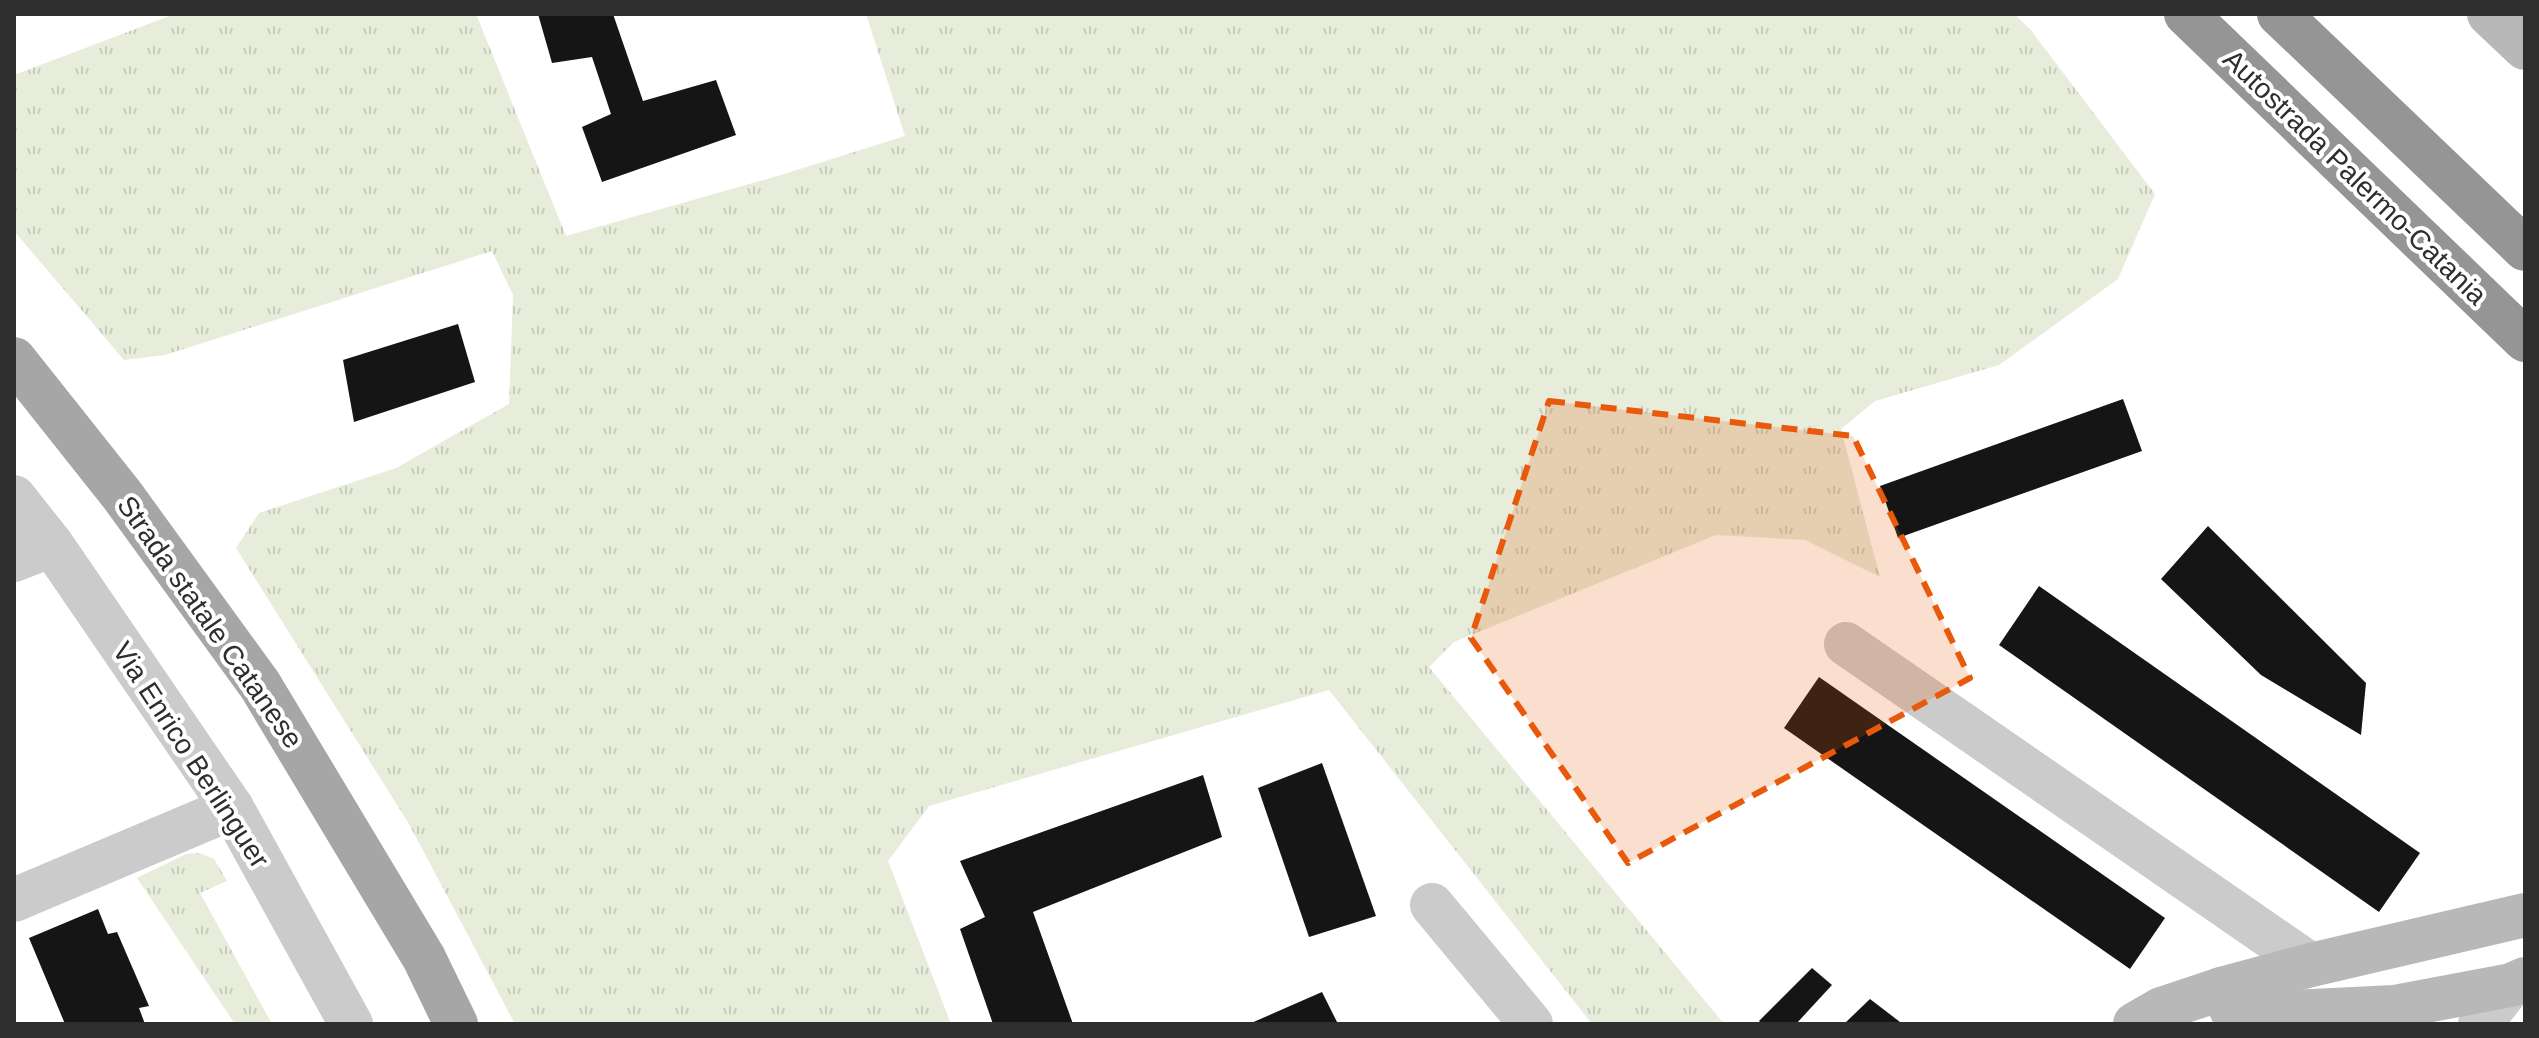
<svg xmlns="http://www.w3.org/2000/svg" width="2539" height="1038" viewBox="0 0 2539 1038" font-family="Arial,sans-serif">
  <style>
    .grass { fill: url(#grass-tufts) }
    .building { fill: #151515 }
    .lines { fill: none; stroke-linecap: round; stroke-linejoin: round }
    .street { stroke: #cbcbcb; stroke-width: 44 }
    .secondary { stroke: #b8b8b8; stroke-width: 44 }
    .primary { stroke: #a6a6a6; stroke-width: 44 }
    .highway { stroke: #959595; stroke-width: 44 }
    .marked { fill: #e8590c; fill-opacity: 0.2; stroke: #e8590c; stroke-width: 6; stroke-dasharray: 16 10; stroke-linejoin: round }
    .labels { text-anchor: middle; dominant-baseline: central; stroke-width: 8; stroke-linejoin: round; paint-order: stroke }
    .street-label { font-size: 28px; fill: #2e2e2e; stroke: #fff }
  </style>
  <defs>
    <pattern id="grass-tufts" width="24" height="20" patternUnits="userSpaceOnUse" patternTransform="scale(2)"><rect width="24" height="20" fill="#e7edda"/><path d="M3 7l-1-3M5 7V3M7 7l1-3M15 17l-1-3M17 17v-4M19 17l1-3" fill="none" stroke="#c6ccbb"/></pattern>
  </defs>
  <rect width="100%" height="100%" fill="#fff"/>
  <g class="grass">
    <path d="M175,14H476L566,236L781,175L905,136L866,14H2014L2030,29L2155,194L2118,279L1999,365L1875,401L1841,429L1880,577L1805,540L1716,535L1454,642L1429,667L1724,1024H1592L1329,690L929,806L888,861L951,1024H515L409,824L236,548L259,513L396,468L509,404L513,295L492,251L165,355L124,360L14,231V75Z"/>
    <path d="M199,853L214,859L227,881L200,893L272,1024H235L137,878L186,854Z"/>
  </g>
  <g class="building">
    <path d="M538,14H613L643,101L716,80L736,135L602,182L582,127L611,114L592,57L552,63Z"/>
    <path d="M458,324L475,382L354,422L343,360Z"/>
    <path d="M2123,399L2142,451L1898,538L1880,486Z"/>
    <path d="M2208,526L2366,683L2361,735L2261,675L2161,579Z"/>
    <path d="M2039,586L2420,853L2379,912L1999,645Z"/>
    <path d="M1819,677L2165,918L2130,969L1784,728Z"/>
    <path d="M1322,763L1376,916L1309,937L1258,788Z"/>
    <path d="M1203,775L1222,837L1033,912L1073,1024H993L960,929L985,917L960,861Z"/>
    <path d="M98,909L108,934L117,932L149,1006L139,1008L145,1024H65L29,938Z"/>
    <path d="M1812,968L1832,985L1796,1024H1762L1759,1021Z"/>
    <path d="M1322,992L1338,1024H1249Z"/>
    <path d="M1870,999L1900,1022L1902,1024H1844Z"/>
  </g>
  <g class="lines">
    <g class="street">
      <path d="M14,497L52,545L232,808L351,1024"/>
      <path d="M14,560L52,545"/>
      <path d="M1846,644L2311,965"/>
      <path d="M14,900L232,808"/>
      <path d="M1432,905L1531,1024"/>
      <path d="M2480,1024L2511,985"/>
    </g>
    <g class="secondary">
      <path d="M2489,14L2525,48"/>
      <path d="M2221,989L2311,965L2525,915"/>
      <path d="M2135,1024L2161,1009L2221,989L2234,1015L2394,1007L2511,985L2525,979"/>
    </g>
    <path class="primary" d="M14,359L122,495L260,685L424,958L456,1024"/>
    <g class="highway">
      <path d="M2186,14L2525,340"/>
      <path d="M2279,14L2525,249"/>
    </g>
  </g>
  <path class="marked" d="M1549,401L1853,436L1970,678L1628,863L1471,638Z"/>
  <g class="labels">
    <g class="street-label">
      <text transform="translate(2355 177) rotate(44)">Autostrada Palermo-Catania</text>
      <text transform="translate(210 622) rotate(55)">Strada statale Catanese</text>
      <text transform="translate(191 755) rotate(57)">Via Enrico Berlinguer</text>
    </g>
  </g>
  <rect width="2539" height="1038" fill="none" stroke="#2e2e2e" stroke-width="32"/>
</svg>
